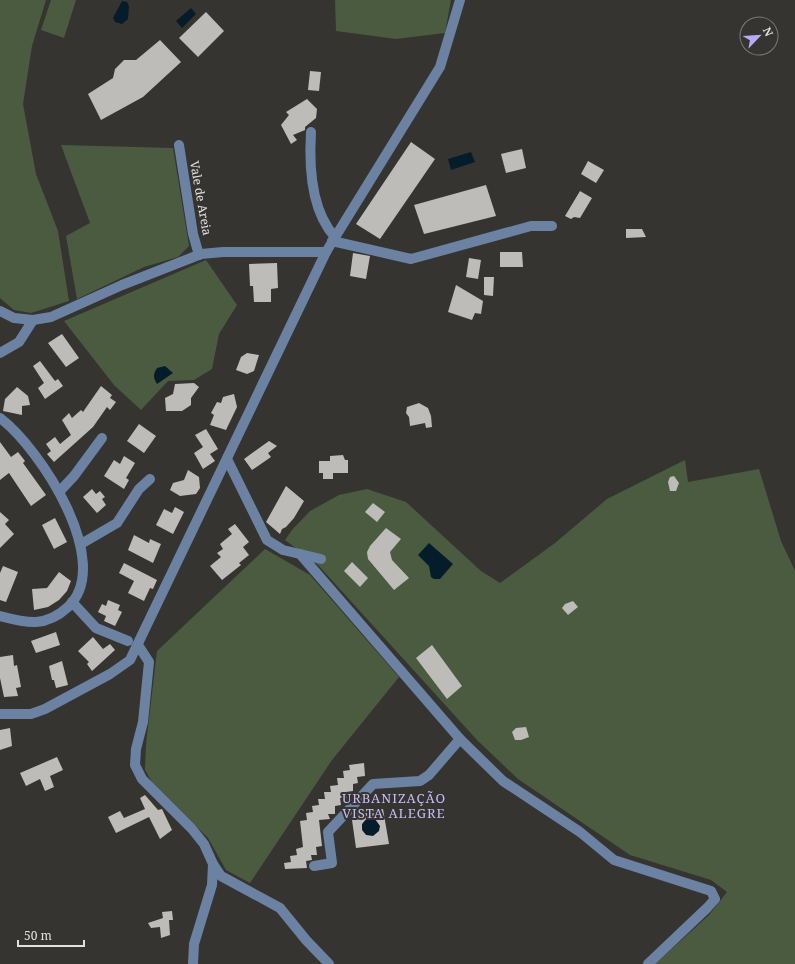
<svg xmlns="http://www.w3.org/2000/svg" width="795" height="964" viewBox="0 0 795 964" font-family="'Noto Serif',serif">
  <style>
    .green { fill: #4a5b40 }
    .water { fill: #051d2a }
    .building { fill: #bdbcb8; fill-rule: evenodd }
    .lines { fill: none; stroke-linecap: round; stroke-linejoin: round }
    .minor { stroke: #6c82a3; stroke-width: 10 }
    .labels { text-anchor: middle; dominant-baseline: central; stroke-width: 4; stroke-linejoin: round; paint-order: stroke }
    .street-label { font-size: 12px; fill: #e2e1e0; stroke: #353431 }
    .neighbourhood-label { font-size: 13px; letter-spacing: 1px; fill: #c7bcf5; stroke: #353431 }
  </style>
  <rect width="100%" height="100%" fill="#353431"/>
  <g class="green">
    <path d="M0,0H46L32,46L23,104L36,174L58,231L69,301L31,313L14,310L0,298Z"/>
    <path d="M51,0H76L64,38L41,30Z"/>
    <path d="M335,0H451L445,33L396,39L336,31Z"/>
    <path d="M61,145L173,148L189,246L178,257L144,267L77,299L66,236L90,223Z"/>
    <path d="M206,260L237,305L219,334L212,369L194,380L168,381L141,410L114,385L64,321Z"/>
    <path d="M685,460L688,482L759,469L781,541L795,571V964H655L709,915L727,892L711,880L630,855L518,779L477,740L318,565L285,540L292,530L310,511L339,495L367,489L406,502L481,571L500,583L555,543L607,499Z"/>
    <path d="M265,549L310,575L399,677L332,760L250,883L226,870L208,838L152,782L145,770L146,744L157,651Z"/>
  </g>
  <g class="water">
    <path d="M122,1L127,2L129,6L128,19L122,24L115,22L113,18Z"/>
    <path d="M191,8L196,14L182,28L176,21Z"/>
    <path d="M471,152L475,162L451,170L448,159Z"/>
    <path d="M165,366L173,373L157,384C153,378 153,374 157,368Z"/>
    <path d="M429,543L453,564L440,579H434L431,577L429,566L418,555Z"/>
    <circle cx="371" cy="827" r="9"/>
  </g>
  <g class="building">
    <path d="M206,12L224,31L198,57L179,38Z"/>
    <path d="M160,40L181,62L143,97L101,120L88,94L113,78L115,69L124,60H136Z"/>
    <path d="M310,71L321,72L319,91L308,90Z"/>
    <path d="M307,99L317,109L316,118L305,127V130L293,135L297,140L291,144L281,125L289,115L286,112Z"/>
    <path d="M411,142L435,159L380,239L356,224Z"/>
    <path d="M522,149L526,168L506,173L501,154Z"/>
    <path d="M588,161L604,170L596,183L581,174Z"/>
    <path d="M486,185L496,216L424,234L414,205Z"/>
    <path d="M580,191L592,198L580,218L574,217L571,219L565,216Z"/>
    <path d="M626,229H642L646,237L626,238Z"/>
    <path d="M500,252H522L523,267H500Z"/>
    <path d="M353,253L370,256L366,279L350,276Z"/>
    <path d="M469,258L481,260L478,279L466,277Z"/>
    <path d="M277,263L278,288L271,289V302H254L253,286H250L249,264Z"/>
    <path d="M484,277H494L493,296L484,295Z"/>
    <path d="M456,285L483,301L481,314L475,313L472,320L448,312Z"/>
    <path d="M62,334L79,358L66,367L48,343Z"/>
    <path d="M247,353L259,355L254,371L247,374L236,370L241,357Z"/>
    <path d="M40,361L55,381L58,379L63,386L45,399L38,388L44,383L33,366Z"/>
    <path d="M194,383L199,387L191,398V405L182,411H166L165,398L173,394L175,384Z"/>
    <path d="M101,386L112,395L110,398L116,402L110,410L107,407L93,427L54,462L47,454L51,451L46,444L55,437L60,444L71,435L62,420L69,413L72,418L81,410L83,412Z"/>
    <path d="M17,387L28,396L30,405L22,406V415L3,411L5,399Z"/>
    <path d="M234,394L237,407L226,430L210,425L214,415L211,413L217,402L221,403L223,397Z"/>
    <path d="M419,403L428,408L431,416L432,427L426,428L425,423L410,426L409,417L406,413L407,407Z"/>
    <path d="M139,424L156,436L144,453L127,441Z"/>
    <path d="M206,429L218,449L210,454L215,461L203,469L194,453L203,447L195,435Z"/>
    <path d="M269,441L277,446L268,453L271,457L252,470L244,459Z"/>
    <path d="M0,442L11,457L18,452L25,461L23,463L46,495L31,506L9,473L0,480Z"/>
    <path d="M343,455L345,460H348V473H333V479H323V473H319V461H330V456Z"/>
    <path d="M124,456L135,463L126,478L129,480L124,489L104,476L114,460L120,464Z"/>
    <path d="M188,470L199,477L200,488L196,494L180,496L170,490L173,483L184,480Z"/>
    <path d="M674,476L679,483L676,491H670L668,482L670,477Z"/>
    <path d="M286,486L304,501L294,518L286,527L282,529L280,534L266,522Z"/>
    <path d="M92,489L96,494L100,491L105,497L102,499L106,505L97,513L83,497Z"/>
    <path d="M373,503L385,512L377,522L365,512Z"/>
    <path d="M175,507L184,512L173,534L156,525L164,509L172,513Z"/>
    <path d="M0,512L9,520L5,524L14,534L0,548Z"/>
    <path d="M55,518L67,542L54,549L42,525Z"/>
    <path d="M235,524L249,542L243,547L249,555L239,563L241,565L222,580L210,566L221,557L217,553L223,549L220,544L232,534L228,529Z"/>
    <path d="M386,528L401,539L390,552L392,560L409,578L394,590L368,559L367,552L370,546Z"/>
    <path d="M134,535L149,543L150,539L161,544L153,563L128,550Z"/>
    <path d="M352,562L368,578L360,587L344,571Z"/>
    <path d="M124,563L157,580L153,589L150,588L144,601L128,593L134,581L119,573Z"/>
    <path d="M3,566L18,572L6,602L0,600V573Z"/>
    <path d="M59,572L71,581L67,591L59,600L48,607L34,610L32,589L47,588Z"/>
    <path d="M108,600L120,605L118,610L122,612L115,626L104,621L106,616L98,612L102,604L106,606Z"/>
    <path d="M573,601L578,607L568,615L562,608L565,604Z"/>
    <path d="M56,632L60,645L36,653L31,641Z"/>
    <path d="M93,637L103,649L110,644L115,650L92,671L87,664L89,662L78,651Z"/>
    <path d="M432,645L462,686L447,699L416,658Z"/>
    <path d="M13,655L14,666L17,665L21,687L16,688L18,696L4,697L0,678V657Z"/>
    <path d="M62,661L68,685L56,688L54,680H52L49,666Z"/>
    <path d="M526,727L529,737L521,740H515L512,732L516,728Z"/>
    <path d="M10,728L12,746L0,750V730Z"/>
    <path d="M57,757L63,770L50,776L54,787L45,791L40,779L26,786L20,773Z"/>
    <path d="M364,763L365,776L357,777L358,783L353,784V791L346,792L347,798H340L341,805L335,806V814H328L330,819L319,820L322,846L316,847L317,855H311L312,860L306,861L307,868L285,869L284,863L291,862L290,856L297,855L296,849L303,847L300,821L307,820L306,813L313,812L312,806L319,805L318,799H325L324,792H331L330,786L338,785L337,778H344L343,771L350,770L349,765Z"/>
    <path d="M145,795L158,810L162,809L172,830L160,839L149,817L116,833L108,817L120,811L124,818L145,809L140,798Z"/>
    <path d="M383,809L389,844L356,848L352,820L357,812ZM367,818L375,819L380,826L379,831L373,836L366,835L362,830V824Z"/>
    <path d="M172,911L173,920H169L170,935L161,938L160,927L151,928L148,923L163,918L162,912Z"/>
  </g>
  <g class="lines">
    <g class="minor">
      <path d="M311,132C309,165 311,211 335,237"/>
      <path d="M179,145L193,234L199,255"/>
      <path d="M332,241L411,259L531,226H552"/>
      <path d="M0,311L14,318L33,320L51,317L122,285L201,254L223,252H326"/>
      <path d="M0,353L19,342L33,320"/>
      <path d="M0,418C40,448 115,563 68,607C45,628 27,623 0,616"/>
      <path d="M227,459L267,540L283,550L321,559"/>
      <path d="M59,492L74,476L102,438"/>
      <path d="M81,544L117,523L139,489L150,479"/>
      <path d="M300,554L460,739L503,781L580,832L614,860L711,891L715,899L707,908L648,964"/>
      <path d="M72,602L96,628L128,641"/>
      <path d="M138,645L149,662L143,722L136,749L135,765L142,779L192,829L204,844L213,864L212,885L194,944L193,964"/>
      <path d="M0,714H31L45,709L110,674L130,660L326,252L440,67L460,0"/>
      <path d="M213,864L221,876L280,908L306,940L329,964"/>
      <path d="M314,866L332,863L328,832L373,784L420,781L429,775L460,739"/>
    </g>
  </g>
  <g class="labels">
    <g class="street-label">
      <text transform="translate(201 198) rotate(80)">Vale de Areia</text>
    </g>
    <g class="neighbourhood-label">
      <text x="394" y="798">URBANIZAÇÃO<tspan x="394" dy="15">VISTA ALEGRE</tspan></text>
    </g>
  </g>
  <g transform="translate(759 36) rotate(65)"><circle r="19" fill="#353431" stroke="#7a7977"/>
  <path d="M0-3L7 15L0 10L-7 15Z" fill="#baaaf6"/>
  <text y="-6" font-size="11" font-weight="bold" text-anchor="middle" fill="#e2e1e0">N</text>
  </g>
  <path d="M18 940v6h66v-6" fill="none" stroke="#e2e1e0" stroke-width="2"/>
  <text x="24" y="940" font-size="12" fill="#e2e1e0" stroke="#353431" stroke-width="3" paint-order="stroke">50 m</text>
</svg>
